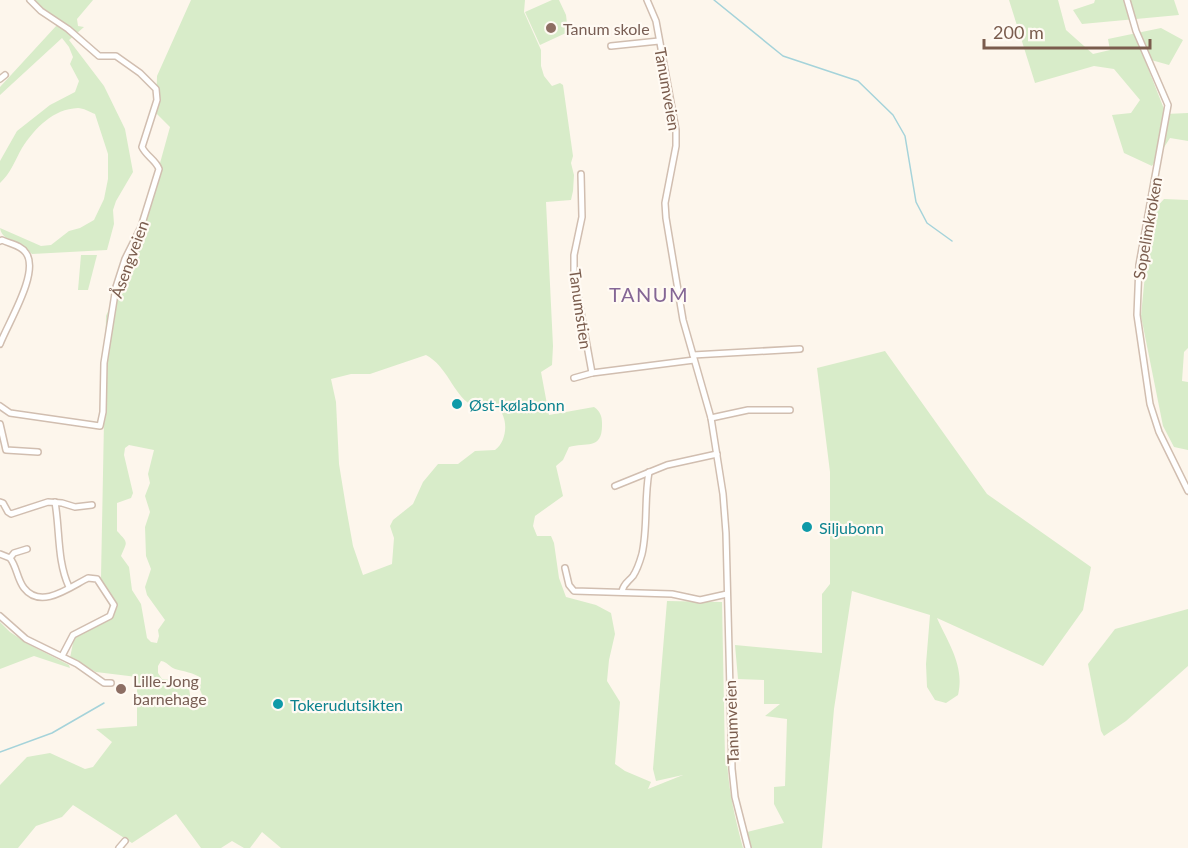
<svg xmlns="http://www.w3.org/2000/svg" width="1188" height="848" viewBox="0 0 1188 848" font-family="Lato,sans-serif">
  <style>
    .green { fill: #d8ecc9; fill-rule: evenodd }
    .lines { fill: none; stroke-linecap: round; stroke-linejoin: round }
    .stream { stroke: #a5d3da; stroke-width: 1.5 }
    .minor-casing { stroke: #d1beb0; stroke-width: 8 }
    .minor { stroke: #fff; stroke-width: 5 }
    .education-dot { fill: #8d6e63; stroke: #fffaf3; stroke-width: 2 }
    .culture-dot { fill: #0f9aa8; stroke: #fffaf3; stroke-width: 2 }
    .labels { text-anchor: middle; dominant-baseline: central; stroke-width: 4.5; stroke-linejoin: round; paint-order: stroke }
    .education-label { font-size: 16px; fill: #785e54; stroke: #fffaf3; text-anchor: start }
    .street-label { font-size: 16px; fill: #7a5c4d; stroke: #fffaf3 }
    .culture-label { font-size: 16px; fill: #0d838f; stroke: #fffaf3; text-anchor: start }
    .quarter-label { font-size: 20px; letter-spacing: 1.5px; fill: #846695; stroke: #fffaf3 }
  </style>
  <rect width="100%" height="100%" fill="#fdf6ec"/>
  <g class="green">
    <path d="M31,0H93L77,19L78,26L84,27L69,40L104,86L125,129L133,172L116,201L113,210L114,224L107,250L32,254C23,244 2,242 0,228L41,246L51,245L69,231L80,228L94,220L104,199L108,179V154L95,114C90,112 83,108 78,108C53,109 35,128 22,148C15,160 11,173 0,183V161L17,131L50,105L75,92L79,81L70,64L73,57L69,47L62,38L0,95V87L57,25Z"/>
    <path d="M191,0H525L524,12L541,50V66L544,76L552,86L560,83L563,85L573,156L571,163L574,175L573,191L571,200L546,202L553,346L552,365L541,372L549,415L594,407C600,411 602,416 602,423C603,451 586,442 569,447L563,460L556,466L563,496L535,516L533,526L537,536H551L554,543L559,578L566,597L596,605L611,613L615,634L609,660L607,681L620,702L615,764L625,771L651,782L648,789L683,775L656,781L653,769L667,601L722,602L725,758H727C728,789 735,818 743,848H281L262,832L250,848H244L232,841L221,848H201L176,814L132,843L73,805L62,817L36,826L18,848H0V785L27,757L50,753L85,769L93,767L112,742L96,729L137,726V677L96,672L70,658L75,633L112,614L101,578L106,316L139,239L170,127L156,113L157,76ZM426,355C447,366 454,395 470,404C478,408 490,407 498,408C509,419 507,441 495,450L475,451L458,464H438L423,482L413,504L393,520L390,526L394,538L392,564L363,575L353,546L346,507L339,464L336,402L331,379L351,374H370ZM129,445L154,450L148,474L150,483L145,496L150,512L145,527L146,556L151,569L145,587L147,595L165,620L158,630L159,636L157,643L151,642L147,638L141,604L132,590L129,567L121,556C127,541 129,544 117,531V503L131,498L133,493L124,455L125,448ZM161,661C168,662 169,667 175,669C185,672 192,672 201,678V684L199,687L203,697L199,701L191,702L188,681L183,677L172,680L162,679L158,673V666Z"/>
    <path d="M552,0H559L566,15L568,32L540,45L525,12Z"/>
    <path d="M1009,0H1058L1066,30L1093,54L1110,50L1108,39L1161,28L1183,40L1169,65L1144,58L1166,114L1188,113V141L1170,138L1152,166L1124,153L1112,115L1131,113L1140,100L1114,69L1094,66L1035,83Z"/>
    <path d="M1095,0H1174L1179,15L1082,24L1073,10L1094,3Z"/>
    <path d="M1164,199L1188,200V348L1184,352L1182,381L1188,382V450L1174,447L1163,426L1141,316L1146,264L1155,209Z"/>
    <path d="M81,255H97L88,290H78Z"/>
    <path d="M885,351L987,494L1091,567L1083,610L1043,666L937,618C948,643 965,666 958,695L946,703L935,700L927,687L926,664L930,615L852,591L834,709L822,848H751L747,832L784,823L774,804V787L785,786L787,719L765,716L780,704H764V680L738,679L735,645L822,653V594L830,584V472L817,368Z"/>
    <path d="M1188,609V666L1126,721L1104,736L1101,731L1088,664L1115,629Z"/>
    <path d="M0,622L10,632L28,644L69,665L70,668L34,656L0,669Z"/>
  </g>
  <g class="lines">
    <g class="stream">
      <path d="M714,0L783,56L858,81L893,115L905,136L916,202L927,223L952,241"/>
      <path d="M0,752L52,733L104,703"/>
    </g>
    <defs>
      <g id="minor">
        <path d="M647,0L656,21L676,130V146L665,203L666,218L683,320L711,418L723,494L726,533L732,769L735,797L748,848"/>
        <path d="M1127,0L1136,31L1168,105L1139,265L1137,315L1150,404L1159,432L1188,491"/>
        <path d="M611,46L659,41"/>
        <path d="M0,79L5,75"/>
        <path d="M581,174L582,217L574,255V274L592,373"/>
        <path d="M0,241L2,240C10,244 21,245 26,253C40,272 8,323 0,344"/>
        <path d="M693,355L800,349"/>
        <path d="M574,378L592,373L694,360"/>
        <path d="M0,406L10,413L100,426L103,412L104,363L116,287L125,259L141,227L159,169C156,160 146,156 142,147L157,100L156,89L140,73L116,56H99L68,29L41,11L30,0"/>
        <path d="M711,418L748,410H790"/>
        <path d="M0,424L6,450L38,452"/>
        <path d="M615,486L667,465L717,454"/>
        <path d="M0,502L3,503L8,512L11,514L48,502L62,503L75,507L92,505"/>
        <path d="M55,502C60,531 57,561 69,587"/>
        <path d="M0,554L10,558C17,567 17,579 24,588C41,610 70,587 88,578L97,579L114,605L110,616L73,635L62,656"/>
        <path d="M10,558L14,553L27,549"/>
        <path d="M565,568L569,585L574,591L672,594L700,600L727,594"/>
        <path d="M622,591C624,583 628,582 633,576C637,570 640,561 642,554C648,527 644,499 649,472"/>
        <path d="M0,616L26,639L77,664L104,683H111"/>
        <path d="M119,848L125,841"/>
      </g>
    </defs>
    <use href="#minor" class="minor-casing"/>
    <use href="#minor" class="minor"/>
  </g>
  <g class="education-dot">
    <circle cx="551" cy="28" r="6"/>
    <circle cx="121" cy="689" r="6"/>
  </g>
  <g class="culture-dot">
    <circle cx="457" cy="404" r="6"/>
    <circle cx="807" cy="527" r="6"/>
    <circle cx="278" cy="704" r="6"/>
  </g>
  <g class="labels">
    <g class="education-label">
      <text x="563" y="28">Tanum skole</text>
      <text x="133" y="680">Lille-Jong<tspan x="133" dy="18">barnehage</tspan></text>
    </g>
    <g class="street-label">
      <text transform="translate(668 89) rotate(80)">Tanumveien</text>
      <text transform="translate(1147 228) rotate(-80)">Sopelimkroken</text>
      <text transform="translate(129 259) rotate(-70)">Åsengveien</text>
      <text transform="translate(581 309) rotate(82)">Tanumstien</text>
      <text transform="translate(731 722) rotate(-92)">Tanumveien</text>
    </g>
    <g class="culture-label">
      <text x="469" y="404">Øst-kølabonn</text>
      <text x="819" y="527">Siljubonn</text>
      <text x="290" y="704">Tokerudutsikten</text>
    </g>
    <g class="quarter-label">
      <text x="649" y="294">TANUM</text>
    </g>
  </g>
  <path d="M984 39v9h166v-9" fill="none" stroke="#7a5c4d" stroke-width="3"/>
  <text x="993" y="39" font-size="18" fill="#7a5c4d" stroke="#fffaf3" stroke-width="4.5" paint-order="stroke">200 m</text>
</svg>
